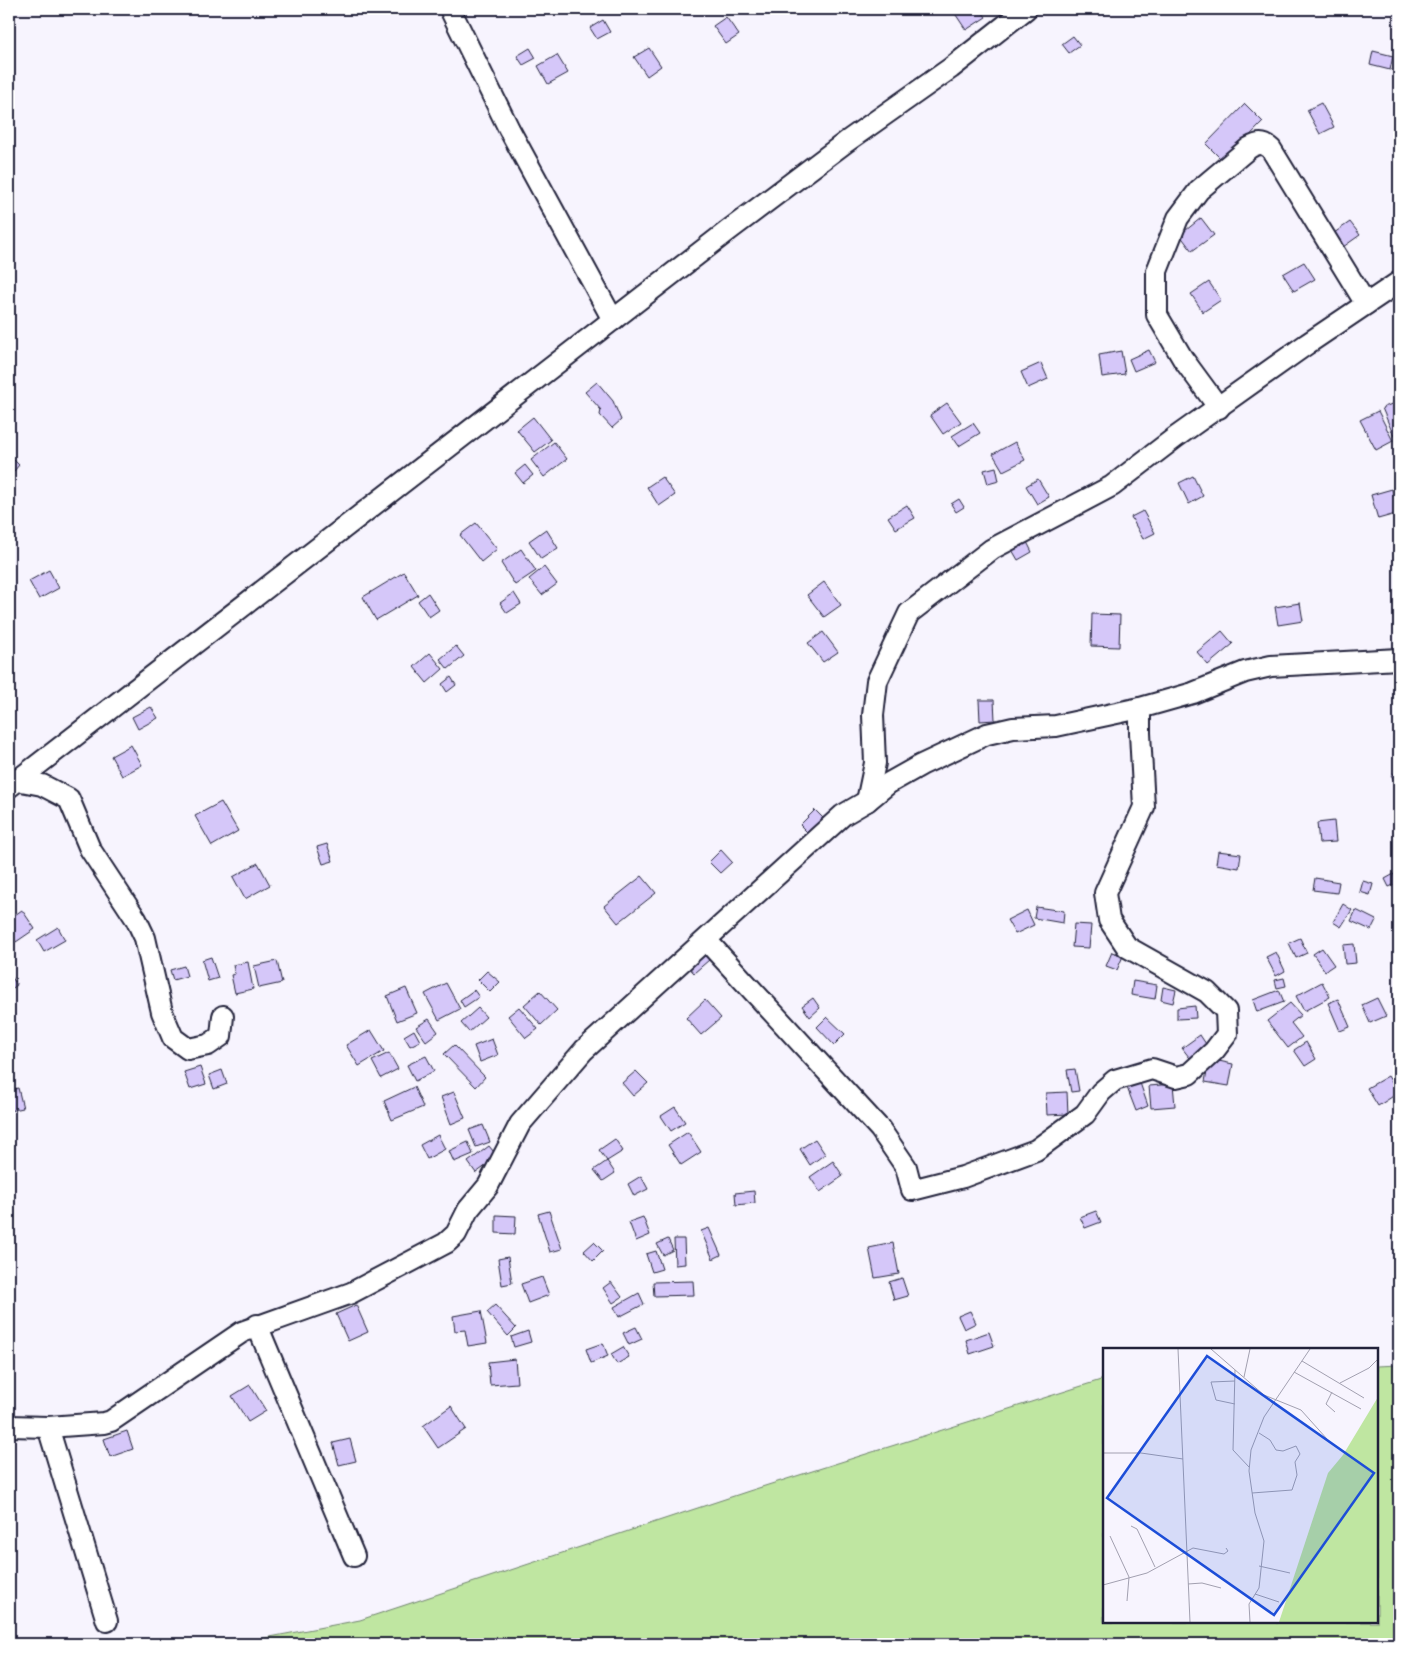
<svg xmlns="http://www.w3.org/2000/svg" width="1408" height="1653" viewBox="0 0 1408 1653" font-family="'Shantell Sans',sans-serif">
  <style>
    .green { fill: #bfe6a1; stroke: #70846e }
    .building { fill: #d5c7f9; stroke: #22223b }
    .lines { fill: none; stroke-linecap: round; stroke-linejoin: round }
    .minor-casing { stroke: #22223b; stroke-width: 24 }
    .minor { stroke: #fff; stroke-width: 20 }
    .inset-road { fill: none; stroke: #a2a0b0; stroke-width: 1 }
    .view { fill: #1d4ed8; fill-opacity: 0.15; stroke: #1d4ed8; stroke-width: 2.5 }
    .inset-edge { fill: none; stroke: #22223b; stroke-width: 2.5 }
  </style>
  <rect width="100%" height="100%" fill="#f7f4fe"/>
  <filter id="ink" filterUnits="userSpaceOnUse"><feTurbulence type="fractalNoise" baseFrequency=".02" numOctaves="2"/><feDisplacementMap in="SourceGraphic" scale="10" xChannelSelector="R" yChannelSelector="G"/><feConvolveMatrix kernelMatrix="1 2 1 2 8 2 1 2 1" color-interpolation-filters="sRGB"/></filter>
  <g filter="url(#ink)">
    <path class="green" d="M1399,1365V1644H233L360,1620L749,1491L1104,1379V1622H1377V1366Z"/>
    <g class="building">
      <path d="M952,9H980L986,17L966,30Z"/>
      <path d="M726,17L739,35L726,44L713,26Z"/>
      <path d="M603,20L610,32L597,39L590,28Z"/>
      <path d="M1073,36L1080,45L1069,53L1062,44Z"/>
      <path d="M530,48L536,58L523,65L517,56Z"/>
      <path d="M649,48L661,66L647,76L634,57Z"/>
      <path d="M1373,51L1393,56L1390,70L1370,65Z"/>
      <path d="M557,55L568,73L548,84L538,66Z"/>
      <path d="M1321,103L1334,127L1320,134L1307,110Z"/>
      <path d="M1245,104L1263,122L1224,162L1206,144Z"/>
      <path d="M1201,218L1214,235L1192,251L1180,235Z"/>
      <path d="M1350,222L1360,235L1343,247L1334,233Z"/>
      <path d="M1304,262L1315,279L1294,291L1283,274Z"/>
      <path d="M1209,282L1221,300L1203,312L1191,294Z"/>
      <path d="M1149,350L1155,362L1134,371L1129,359Z"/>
      <path d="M1121,351L1125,374L1102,377L1099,355Z"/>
      <path d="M1041,363L1048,379L1028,388L1021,372Z"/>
      <path d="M597,382L613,401L621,420L612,428L600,415L601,410L585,392Z"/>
      <path d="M1399,401V448L1382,408Z"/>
      <path d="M947,403L961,422L943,434L930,415Z"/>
      <path d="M1378,411L1393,441L1376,450L1360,420Z"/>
      <path d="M533,417L551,440L535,452L517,430Z"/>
      <path d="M973,423L980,433L959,446L952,436Z"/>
      <path d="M554,442L567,459L544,477L531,460Z"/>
      <path d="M1015,442L1025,460L1003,471L993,454Z"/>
      <path d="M9,455L19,465L9,477Z"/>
      <path d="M525,465L533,475L523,483L515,473Z"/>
      <path d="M996,467L999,481L988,484L984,470Z"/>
      <path d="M1193,476L1203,496L1189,504L1179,483Z"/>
      <path d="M662,477L675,495L659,506L647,487Z"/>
      <path d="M1038,479L1049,497L1037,504L1026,486Z"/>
      <path d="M1392,489L1399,513L1378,519L1371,495Z"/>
      <path d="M959,499L964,507L956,512L951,504Z"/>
      <path d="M907,505L915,518L896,529L888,517Z"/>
      <path d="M1143,511L1155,533L1143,539L1131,517Z"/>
      <path d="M476,523L497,549L481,562L460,535Z"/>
      <path d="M546,529L558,548L541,559L529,541Z"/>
      <path d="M1026,540L1032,552L1018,560L1011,548Z"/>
      <path d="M521,549L536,571L515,585L501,563Z"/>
      <path d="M544,567L557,584L542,595L529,579Z"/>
      <path d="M49,570L59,588L39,599L29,581Z"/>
      <path d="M404,572L418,595L376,620L363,597Z"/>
      <path d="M824,582L841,605L824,617L807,595Z"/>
      <path d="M428,593L439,610L429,617L418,601Z"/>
      <path d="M514,593L521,604L507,613L500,603Z"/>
      <path d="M1300,603L1303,621L1278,625L1275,607Z"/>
      <path d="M1092,614L1120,615L1119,647L1091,646Z"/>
      <path d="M1222,631L1233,644L1208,665L1197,652Z"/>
      <path d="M823,632L838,652L823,662L808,643Z"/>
      <path d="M456,646L464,656L448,669L440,659Z"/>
      <path d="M430,653L443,669L427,683L414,667Z"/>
      <path d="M451,677L456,685L447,692L442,684Z"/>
      <path d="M979,700H994L995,720L980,721Z"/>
      <path d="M151,707L158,718L138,729L132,717Z"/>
      <path d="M131,745L142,765L122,776L111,756Z"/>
      <path d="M1399,771V785H1397L1391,775Z"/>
      <path d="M221,802L238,831L212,846L195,816Z"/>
      <path d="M815,810L824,819L809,834L800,825Z"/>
      <path d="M1334,821L1336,842L1319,843L1317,823Z"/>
      <path d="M327,844L333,861L323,864L317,847Z"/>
      <path d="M721,850L732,862L720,873L709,862Z"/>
      <path d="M1218,851L1241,854L1239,868L1216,864Z"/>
      <path d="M258,863L270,885L245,899L233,877Z"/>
      <path d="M1394,874L1398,883L1389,887L1385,879Z"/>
      <path d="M642,876L656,893L618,923L604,906Z"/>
      <path d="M1315,878L1339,882L1337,893L1313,890Z"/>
      <path d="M1363,881L1373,884L1370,895L1360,892Z"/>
      <path d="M1343,904L1352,910L1341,927L1333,922Z"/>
      <path d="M1036,907L1064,911L1063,923L1034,918Z"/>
      <path d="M22,910L35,929L16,942L9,932V919Z"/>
      <path d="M1027,910L1034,925L1015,934L1007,920Z"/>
      <path d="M1356,910L1376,920L1371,930L1351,921Z"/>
      <path d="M1074,924L1091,925L1089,948L1072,947Z"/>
      <path d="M58,927L65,940L44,952L37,940Z"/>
      <path d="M1300,938L1307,953L1296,958L1289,943Z"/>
      <path d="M1354,944L1356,963L1345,964L1343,945Z"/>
      <path d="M1322,948L1334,965L1325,971L1313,954Z"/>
      <path d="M702,951L709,960L694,973L686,964Z"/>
      <path d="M1112,952L1123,956L1117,970L1106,966Z"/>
      <path d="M1276,952L1285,971L1276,976L1266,957Z"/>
      <path d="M211,957L218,978L208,981L202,960Z"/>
      <path d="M277,961L282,983L259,988L254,966Z"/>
      <path d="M248,962L253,989L235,993L231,975L235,974L233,965Z"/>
      <path d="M184,966L187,976L173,980L170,970Z"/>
      <path d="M487,971L500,982L490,992L478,980Z"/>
      <path d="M9,973L17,985L9,991Z"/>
      <path d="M1284,978L1286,986L1277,988L1275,980Z"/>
      <path d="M1133,981L1157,985L1155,999L1131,995Z"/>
      <path d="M1322,982L1330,997L1304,1011L1296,996Z"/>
      <path d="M446,983L460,1009L439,1020L425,994Z"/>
      <path d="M1163,987L1176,990L1173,1003L1161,1000Z"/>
      <path d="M406,988L417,1013L397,1021L387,996Z"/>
      <path d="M474,990L479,997L464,1007L460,1000Z"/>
      <path d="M1279,990L1284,1002L1257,1012L1253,1000Z"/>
      <path d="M540,991L557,1010L541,1025L524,1005Z"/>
      <path d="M813,998L820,1008L810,1017L802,1006Z"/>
      <path d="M1377,998L1386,1016L1370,1023L1362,1005Z"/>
      <path d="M1338,999L1350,1027L1340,1031L1328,1003Z"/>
      <path d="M705,1000L721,1018L701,1035L686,1018Z"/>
      <path d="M1290,1003L1301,1015L1291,1023L1302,1037L1288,1048L1267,1021Z"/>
      <path d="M1195,1006L1196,1018L1177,1019V1008Z"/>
      <path d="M519,1007L538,1029L526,1038L508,1016Z"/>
      <path d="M478,1008L486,1017L469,1032L461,1023Z"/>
      <path d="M827,1017L845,1034L834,1045L817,1027Z"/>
      <path d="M429,1019L438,1032L426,1041L416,1027Z"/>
      <path d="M371,1030L384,1051L359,1066L346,1045Z"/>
      <path d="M414,1030L420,1041L410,1046L404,1036Z"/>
      <path d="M1200,1035L1210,1050L1193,1062L1182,1048Z"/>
      <path d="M492,1039L498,1055L480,1062L474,1046Z"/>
      <path d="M1306,1042L1316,1059L1305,1066L1294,1050Z"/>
      <path d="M454,1045L485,1077L476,1087L444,1054Z"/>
      <path d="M389,1053L398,1069L381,1078L372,1061Z"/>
      <path d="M426,1056L434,1071L415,1081L407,1065Z"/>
      <path d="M1209,1059L1233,1064L1229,1086L1205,1082Z"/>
      <path d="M200,1067L206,1084L190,1089L184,1072Z"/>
      <path d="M1075,1069L1079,1091L1071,1092L1067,1070Z"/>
      <path d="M222,1070L227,1084L214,1089L209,1075Z"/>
      <path d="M636,1071L648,1083L633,1096L622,1083Z"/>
      <path d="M1388,1076L1398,1093L1378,1106L1367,1088Z"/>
      <path d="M1139,1080L1148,1106L1136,1111L1126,1085Z"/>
      <path d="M1173,1084L1175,1106L1151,1108L1149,1086Z"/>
      <path d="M414,1087L423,1107L392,1120L384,1101Z"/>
      <path d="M18,1088L23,1108L9,1111V1090Z"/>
      <path d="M454,1092L465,1118L451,1124L441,1097Z"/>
      <path d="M1067,1092L1068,1114L1047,1115L1046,1093Z"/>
      <path d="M675,1107L685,1122L671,1131L661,1116Z"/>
      <path d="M483,1125L490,1142L476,1147L469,1130Z"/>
      <path d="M688,1132L701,1152L681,1165L668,1145Z"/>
      <path d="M438,1135L445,1149L427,1159L420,1145Z"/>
      <path d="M615,1139L623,1151L607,1161L599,1150Z"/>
      <path d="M815,1139L825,1154L810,1165L800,1149Z"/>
      <path d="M468,1142L473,1154L454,1162L449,1151Z"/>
      <path d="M489,1146L498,1157L476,1173L468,1162Z"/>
      <path d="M607,1161L615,1173L603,1181L594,1170Z"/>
      <path d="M833,1161L843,1176L820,1192L810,1177Z"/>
      <path d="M641,1176L648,1189L634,1196L628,1184Z"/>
      <path d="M754,1191L755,1203L736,1205L735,1193Z"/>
      <path d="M549,1211L562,1249L550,1252L538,1214Z"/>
      <path d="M1096,1211L1101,1222L1085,1228L1080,1217Z"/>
      <path d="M496,1215L516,1216L515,1234L496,1233Z"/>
      <path d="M643,1217L650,1235L636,1241L629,1222Z"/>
      <path d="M709,1228L721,1255L713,1259L701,1231Z"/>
      <path d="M668,1239L673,1250L663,1255L657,1244Z"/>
      <path d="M674,1239H684L685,1264L675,1265Z"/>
      <path d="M594,1242L603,1251L593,1261L584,1251Z"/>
      <path d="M893,1243L899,1274L875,1278L869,1248Z"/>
      <path d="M656,1251L662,1269L652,1272L646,1254Z"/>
      <path d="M508,1257L512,1283L502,1285L498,1259Z"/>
      <path d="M542,1277L549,1295L528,1303L521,1284Z"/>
      <path d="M902,1278L908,1296L894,1300L889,1282Z"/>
      <path d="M693,1281L694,1295L654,1296L653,1282Z"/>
      <path d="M611,1282L622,1297L613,1303L603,1288Z"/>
      <path d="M639,1293L644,1304L619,1317L614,1307Z"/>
      <path d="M356,1305L368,1332L348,1341L336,1314Z"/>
      <path d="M495,1305L516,1328L508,1336L487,1312Z"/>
      <path d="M481,1311L487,1343L468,1346L465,1330L455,1331L453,1316Z"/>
      <path d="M970,1311L976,1323L964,1329L958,1316Z"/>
      <path d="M636,1327L642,1339L629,1345L623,1333Z"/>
      <path d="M528,1331L531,1342L514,1347L511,1337Z"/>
      <path d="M989,1332L994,1346L970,1354L966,1340Z"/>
      <path d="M603,1343L608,1356L591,1363L586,1349Z"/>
      <path d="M623,1347L629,1357L617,1364L611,1354Z"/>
      <path d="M515,1359L517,1383L490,1385L488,1362Z"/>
      <path d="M250,1385L266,1411L248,1422L232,1396Z"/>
      <path d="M451,1406L466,1429L438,1448L423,1426Z"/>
      <path d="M127,1431L133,1449L110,1457L104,1439Z"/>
      <path d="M350,1439L356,1461L339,1465L333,1443Z"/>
    </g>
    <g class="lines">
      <defs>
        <g id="minor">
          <path d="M450,9L509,129L613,320"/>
          <path d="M1219,408L1183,359L1157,315V271L1178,218L1199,190L1249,148C1258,143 1263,142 1271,149L1366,304"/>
          <path d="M11,779L42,785L69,799L90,849L136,919L145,938L162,1012L173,1038L188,1049L208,1045L221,1036L223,1016"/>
          <path d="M9,787L729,230L846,142L951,68L1026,9"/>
          <path d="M867,801L875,763L873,715L877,681L909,613L992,549L1112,486L1176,437L1307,344L1399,282"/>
          <path d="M706,940L880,1129L906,1167L912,1190L963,1177L1036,1150L1085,1114L1101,1092L1115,1080L1152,1069L1176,1077L1189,1074L1214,1051L1227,1034L1226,1011L1207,992L1127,947L1109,920L1105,893L1144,807L1140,733V708"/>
          <path d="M257,1325L354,1556"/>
          <path d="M9,1426L48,1427L104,1423L111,1421L242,1332L351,1293L446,1243L456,1234L468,1210L488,1186L520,1124L584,1050L843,815L867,801L889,783L921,765L987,734L1013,728L1056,726L1140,708L1193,693L1245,672L1271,666L1399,659"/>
          <path d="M48,1427L107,1621"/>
        </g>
      </defs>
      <use href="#minor" class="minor-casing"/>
      <use href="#minor" class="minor"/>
    </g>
  </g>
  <g transform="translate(1103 1348)">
    <rect width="275" height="275" fill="#f7f4fe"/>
    <path d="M275,49V274H176L225,125L240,107Z" fill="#bfe6a1"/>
    <path class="inset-road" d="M75,1L87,274M108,1L161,47L198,62L224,91M199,13L261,50M132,22L130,102L146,119M191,24L258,61M141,29L147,1M132,33L108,34L113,52L132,56M237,35L266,20L275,11M229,44L223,56L232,64M0,105H38L80,111M149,145L189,142L194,127L192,114L197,106L193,98L180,103L173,102L167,92L156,85M28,178L34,181L52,219M7,188L26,229L24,253M156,218L187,225M85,236L99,235L118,240M0,237L44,225L90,200L121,206L125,203L123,200M152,246L176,254M147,274L146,256L156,240L161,193L152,165L146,123L148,102L161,69L207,1"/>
    <path class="view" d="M104,8L271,125L171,267L4,150Z"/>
    <rect width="275" height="275" class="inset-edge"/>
  </g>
  <rect width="1408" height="1653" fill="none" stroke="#fff" stroke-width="30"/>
  <rect x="15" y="15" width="1378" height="1623" fill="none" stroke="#22223b" stroke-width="2" filter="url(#ink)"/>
</svg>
